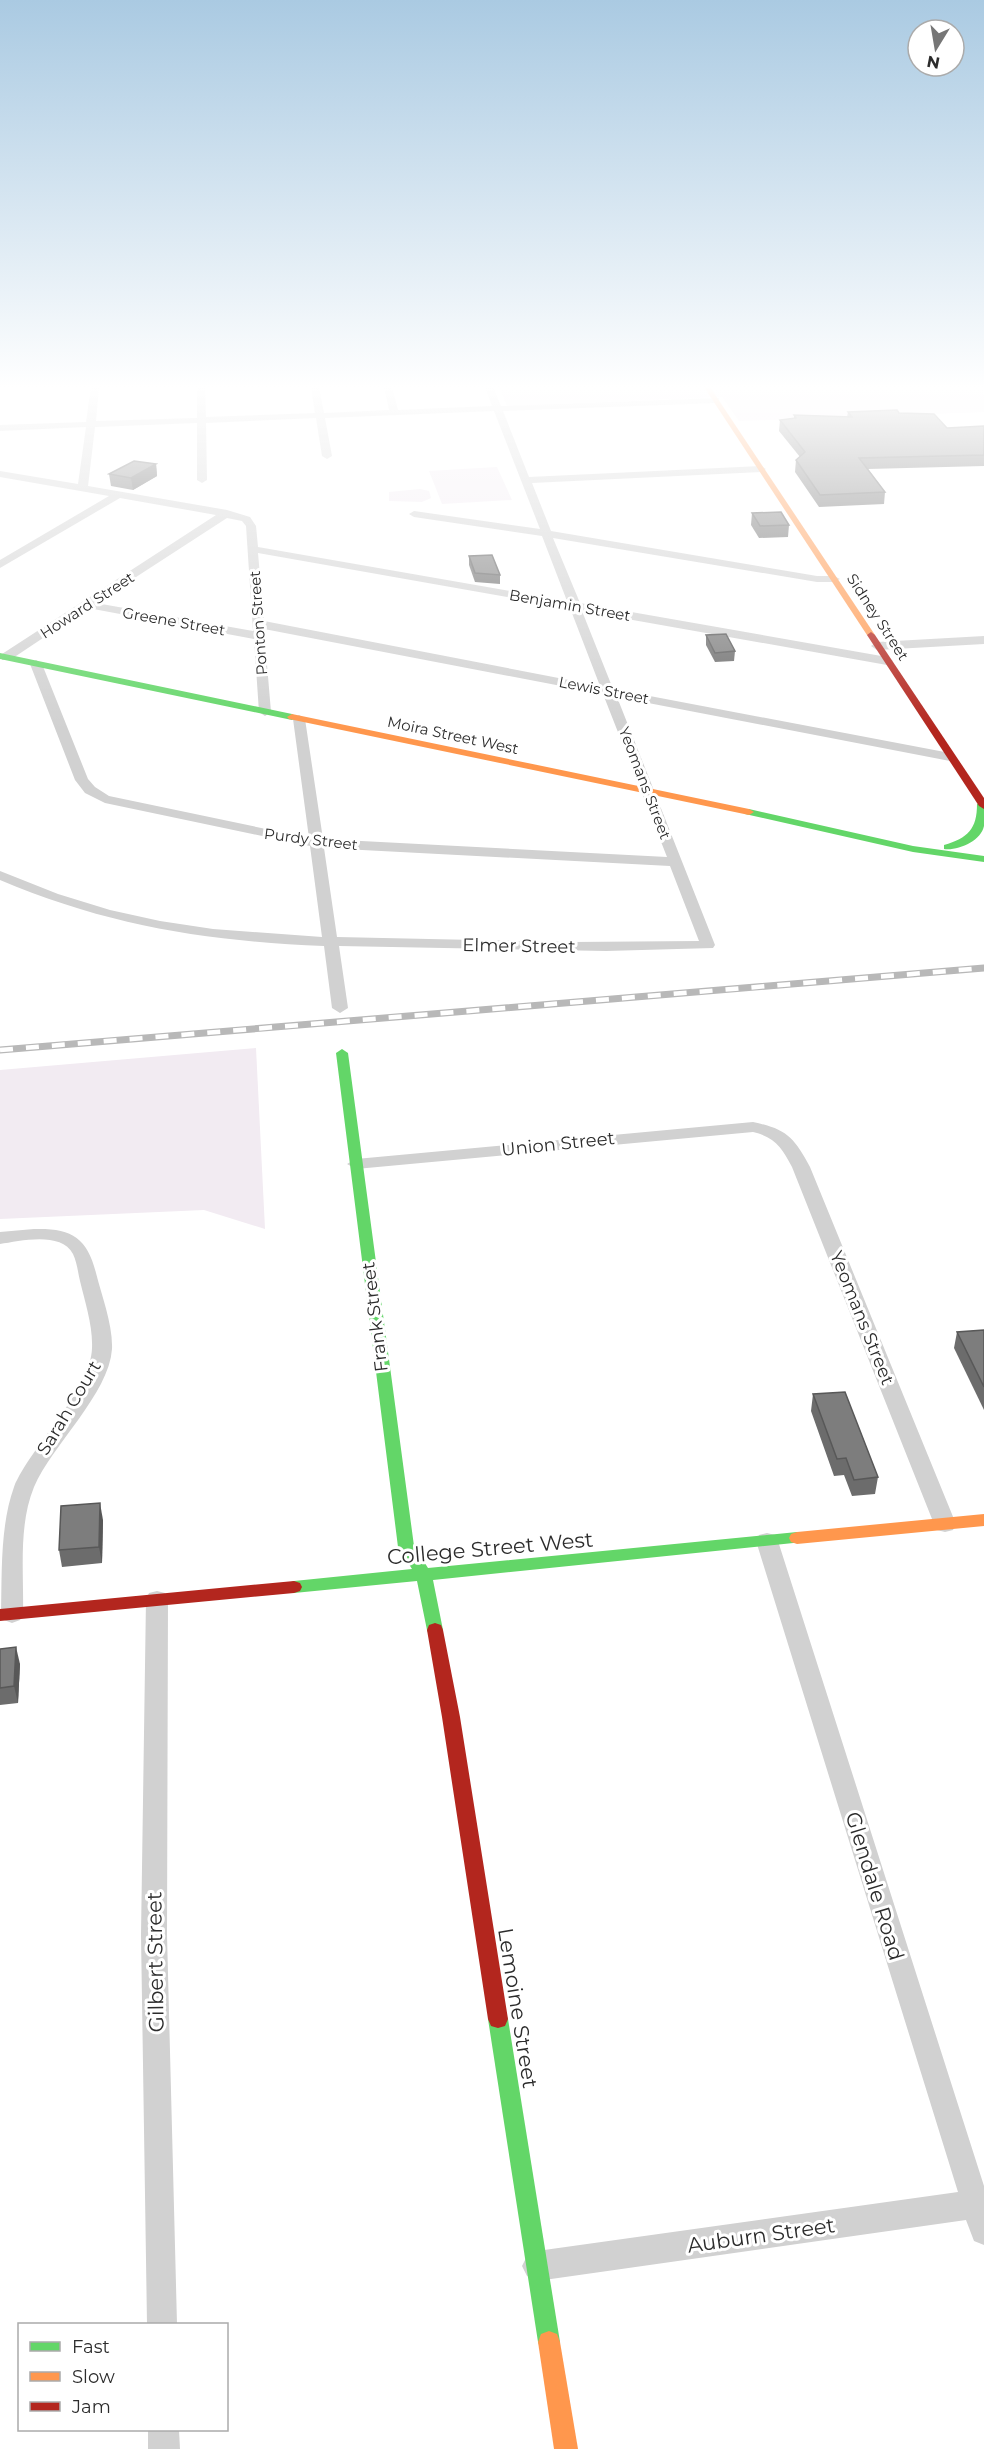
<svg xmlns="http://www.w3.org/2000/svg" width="984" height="2449" viewBox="0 0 984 2449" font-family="Montserrat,sans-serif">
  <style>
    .green { fill: #f2ebf2 }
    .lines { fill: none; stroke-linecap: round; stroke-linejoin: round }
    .street { fill: #d1d1d1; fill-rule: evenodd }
    .fast { fill: #63d668; fill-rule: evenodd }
    .slow { fill: #ff974d; fill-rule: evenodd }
    .jam { fill: #b3261e; fill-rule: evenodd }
    .rail-casing { stroke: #b8b8b8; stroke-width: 7 }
    .rail { stroke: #fff; stroke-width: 4.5; stroke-dasharray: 13; stroke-linecap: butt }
    .wall { fill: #6c6c6c }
    .shaded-wall { fill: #585858 }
    .building { fill: #7d7d7d; stroke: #585858; stroke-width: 1.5 }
    .labels { text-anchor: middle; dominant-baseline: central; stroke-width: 6; stroke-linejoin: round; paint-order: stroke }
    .far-street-label { font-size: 15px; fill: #2c2c2c; stroke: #fff }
    .street-label { font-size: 18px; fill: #2c2c2c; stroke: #fff }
    .near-street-label { font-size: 21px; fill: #2c2c2c; stroke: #fff }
  </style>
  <rect width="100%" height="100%" fill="#fff"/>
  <g class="green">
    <path d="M499,387H984V412L739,421L722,397L507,406Z"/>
    <path d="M497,467L512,500L442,504L429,471Z"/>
    <path d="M420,489L429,491L431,498L422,502L389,501V492Z"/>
    <path d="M256,1048L265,1229L204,1210L0,1219V1070Z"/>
  </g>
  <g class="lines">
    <g class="street">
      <path d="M91,387H99L96,421L197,418V387H205L206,417L315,413L311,387H319L324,413L389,410L384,387H392L398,410L492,406L485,387H493L501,406L719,398V402L716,403L503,411L529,477L761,466L766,469L761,472L532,483L551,531L817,576H834L840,579L834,582H817L553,538L580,603L887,657L893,661L887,665L582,611L613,689L950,753L956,757L950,761L617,697L715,945L713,948L606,951L339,946L348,1008L340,1013L332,1008L324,946C206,941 109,926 0,880V871L58,894L110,910L160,921L213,929L322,937L310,846L105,803L85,793L75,780L30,664L36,660L42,664L88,779L95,787L109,796L309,838L293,719L299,715L305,719L323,839L667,857L603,694L264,629L271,712L265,716L259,712L254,639L88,608L10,660H2V654L216,515L120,498L0,568V560L109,496L0,477V471L78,484L86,427L0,431V425L86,422ZM494,411L540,529L414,511L409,514L414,517L542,536L567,601L258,547L256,526L250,517L227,510L88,486L95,427L197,423V480L202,483L207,480L206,423L316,418L322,456L327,459L332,456L325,418ZM227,518L242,521L246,526L253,631L96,603ZM258,553L570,608L600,686L264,621ZM324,848L670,866L699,941L572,942L337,937Z"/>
      <path d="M984,636V644L877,650L871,646L877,642Z"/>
      <path d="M753,1122C786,1129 794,1137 810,1167L956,1524L953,1530L945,1532L937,1530L934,1524L792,1167C782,1148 775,1137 753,1132L356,1169L347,1164L356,1159Z"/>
      <path d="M34,1229C71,1228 87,1237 96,1273C102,1297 113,1325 112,1349C109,1394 52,1445 34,1487C18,1526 24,1573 23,1614L20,1620L12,1623L4,1620L1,1614C2,1573 0,1526 14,1487C31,1446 91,1390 92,1348C93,1326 85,1302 80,1281C78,1273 77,1262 73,1254C61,1231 20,1241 0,1244V1232Z"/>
      <path d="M767,1533L775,1535L778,1541L984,2186V2245L974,2241L966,2220L537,2281L527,2276L522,2266L527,2256L537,2251L958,2192L756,1541L759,1535Z"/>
      <path d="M157,1591L165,1593L168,1599L167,1935L177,2324H147L141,1935L146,1599L149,1593Z"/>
      <path d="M148,2430H179L180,2449H148Z"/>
    </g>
    <g class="fast">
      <path d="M0,653L292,714L297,717L292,720L0,659Z"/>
      <path d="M984,801C984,809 984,819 984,826C981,841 958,851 944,849V845C968,838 977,829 977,804Z"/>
      <path d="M749,809L913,846L984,856V862L913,852L745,814L744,812Z"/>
      <path d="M342,1049L348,1053L414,1546L428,1568L797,1532L803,1534L805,1538L803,1542L433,1580L443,1630L441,1635L435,1637L429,1635L427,1630L417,1581L294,1593L288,1591L286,1587L288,1583L294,1581L412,1569L398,1547L336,1053Z"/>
      <path d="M498,2010L505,2012L508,2019L560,2342L557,2350L549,2353L541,2350L538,2342L488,2019L491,2012Z"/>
    </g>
    <g class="slow">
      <path d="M704,387H710L875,635L874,637L867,635Z"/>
      <path d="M292,714L749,809L754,812L749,815L289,719L287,717Z"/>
      <path d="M984,1514V1526L797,1544L791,1542L789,1538L791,1534L797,1532Z"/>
      <path d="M549,2331L557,2334L560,2342L578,2449H554L538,2342L541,2334Z"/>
    </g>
    <g class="jam">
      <path d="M871,632L875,635L984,798V809L979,806L867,635Z"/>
      <path d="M294,1581L300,1583L302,1587L300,1591L294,1593L0,1621V1609Z"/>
      <path d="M435,1623L441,1625L443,1630L460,1717L508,2019L505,2026L498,2028L491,2026L488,2019L442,1717L427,1630L429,1625Z"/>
    </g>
    <defs>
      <path id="rail" d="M0,1050L984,968"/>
    </defs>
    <use href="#rail" class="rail-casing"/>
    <use href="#rail" class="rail"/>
  </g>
  <g class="wall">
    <path d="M848,412L899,413L947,428L984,426V466L868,469L885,492L884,504L819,507L795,472L796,460L800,457L779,431L780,420L794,418V415L847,417Z"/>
    <path d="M156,464L157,476L133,490L111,486L109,474Z"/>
    <path d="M752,513L789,525L788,537L759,538L751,525Z"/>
    <path d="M469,556L500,575V584L475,582L469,565Z"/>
    <path d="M706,635L735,651L734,661L715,662L706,645Z"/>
    <path d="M984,1330V1410L954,1348L957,1332Z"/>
    <path d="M813,1394L878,1477L875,1494L852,1496L844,1475L834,1476L811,1411Z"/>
    <path d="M103,1520L102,1563L62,1567L59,1550Z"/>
    <path d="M0,1649L20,1664L18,1703L0,1705Z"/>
  </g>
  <g class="shaded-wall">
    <path d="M156,464L157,476L133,490L131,478Z"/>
    <path d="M100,1503L103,1520L102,1563L99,1547Z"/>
    <path d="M16,1647L20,1664L18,1703L14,1686Z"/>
  </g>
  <g class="building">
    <path d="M897,410L899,413L934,414L947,428L984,426V455L859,458L885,492L820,495L796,460L805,452L780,420L796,418L794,415L852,417L848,412Z"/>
    <path d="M134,461L156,464L131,478L109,474Z"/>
    <path d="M781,512L789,525L760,526L752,513Z"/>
    <path d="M492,555L500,575L475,573L469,556Z"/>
    <path d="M726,634L735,651L715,653L706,635Z"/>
    <path d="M984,1330V1387L957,1332Z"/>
    <path d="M845,1392L878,1477L854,1480L846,1458L837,1459L813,1394Z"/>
    <path d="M100,1503L99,1547L59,1550L61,1506Z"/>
    <path d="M16,1647L14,1686L0,1688V1649Z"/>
  </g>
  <linearGradient id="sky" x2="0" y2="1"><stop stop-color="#aacae2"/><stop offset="0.53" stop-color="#fff"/><stop offset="1" stop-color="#fff" stop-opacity="0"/></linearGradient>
  <rect width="984" height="730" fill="url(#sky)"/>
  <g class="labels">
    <g class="far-street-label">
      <text transform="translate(87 605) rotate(-33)">Howard Street</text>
      <text transform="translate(570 605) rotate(10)">Benjamin Street</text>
      <text transform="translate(878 617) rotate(57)">Sidney Street</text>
      <text transform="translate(174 621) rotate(10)">Greene Street</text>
      <text transform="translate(258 623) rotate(-94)">Ponton Street</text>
      <text transform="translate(604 690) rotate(11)">Lewis Street</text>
      <text transform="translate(453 735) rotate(12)">Moira Street West</text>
      <text transform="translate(645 783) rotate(69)">Yeomans Street</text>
      <text transform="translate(311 839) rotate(7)">Purdy Street</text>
    </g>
    <g class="street-label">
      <text transform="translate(519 946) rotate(1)">Elmer Street</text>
      <text transform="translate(558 1144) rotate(-6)">Union Street</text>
      <text transform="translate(375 1317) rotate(-97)">Frank Street</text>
      <text transform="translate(862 1318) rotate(68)">Yeomans Street</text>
      <text transform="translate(69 1408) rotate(-59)">Sarah Court</text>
    </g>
    <g class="near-street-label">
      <text transform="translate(490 1548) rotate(-5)">College Street West</text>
      <text transform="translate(875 1886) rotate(73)">Glendale Road</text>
      <text transform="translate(155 1962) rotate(-91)">Gilbert Street</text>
      <text transform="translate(518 2008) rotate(81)">Lemoine Street</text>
      <text transform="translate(761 2235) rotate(-8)">Auburn Street</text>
    </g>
  </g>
  <rect x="18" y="2323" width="210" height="108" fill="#ffffff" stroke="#ababab" stroke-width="1.5"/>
  <rect x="30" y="2342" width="30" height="9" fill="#63d668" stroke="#ababab" stroke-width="1.5"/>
  <text x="72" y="2353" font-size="18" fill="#2c2c2c">Fast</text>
  <rect x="30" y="2372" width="30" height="9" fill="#ff974d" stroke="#ababab" stroke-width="1.5"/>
  <text x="72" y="2383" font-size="18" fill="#2c2c2c">Slow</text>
  <rect x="30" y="2402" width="30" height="9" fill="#b3261e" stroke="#ababab" stroke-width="1.5"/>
  <text x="72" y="2413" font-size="18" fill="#2c2c2c">Jam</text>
  <g transform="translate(936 48) rotate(191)"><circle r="28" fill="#ffffff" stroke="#ababab" stroke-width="1.5"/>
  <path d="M0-4.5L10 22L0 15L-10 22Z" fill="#767676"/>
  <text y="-9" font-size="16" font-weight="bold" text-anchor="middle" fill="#2c2c2c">N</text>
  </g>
</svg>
